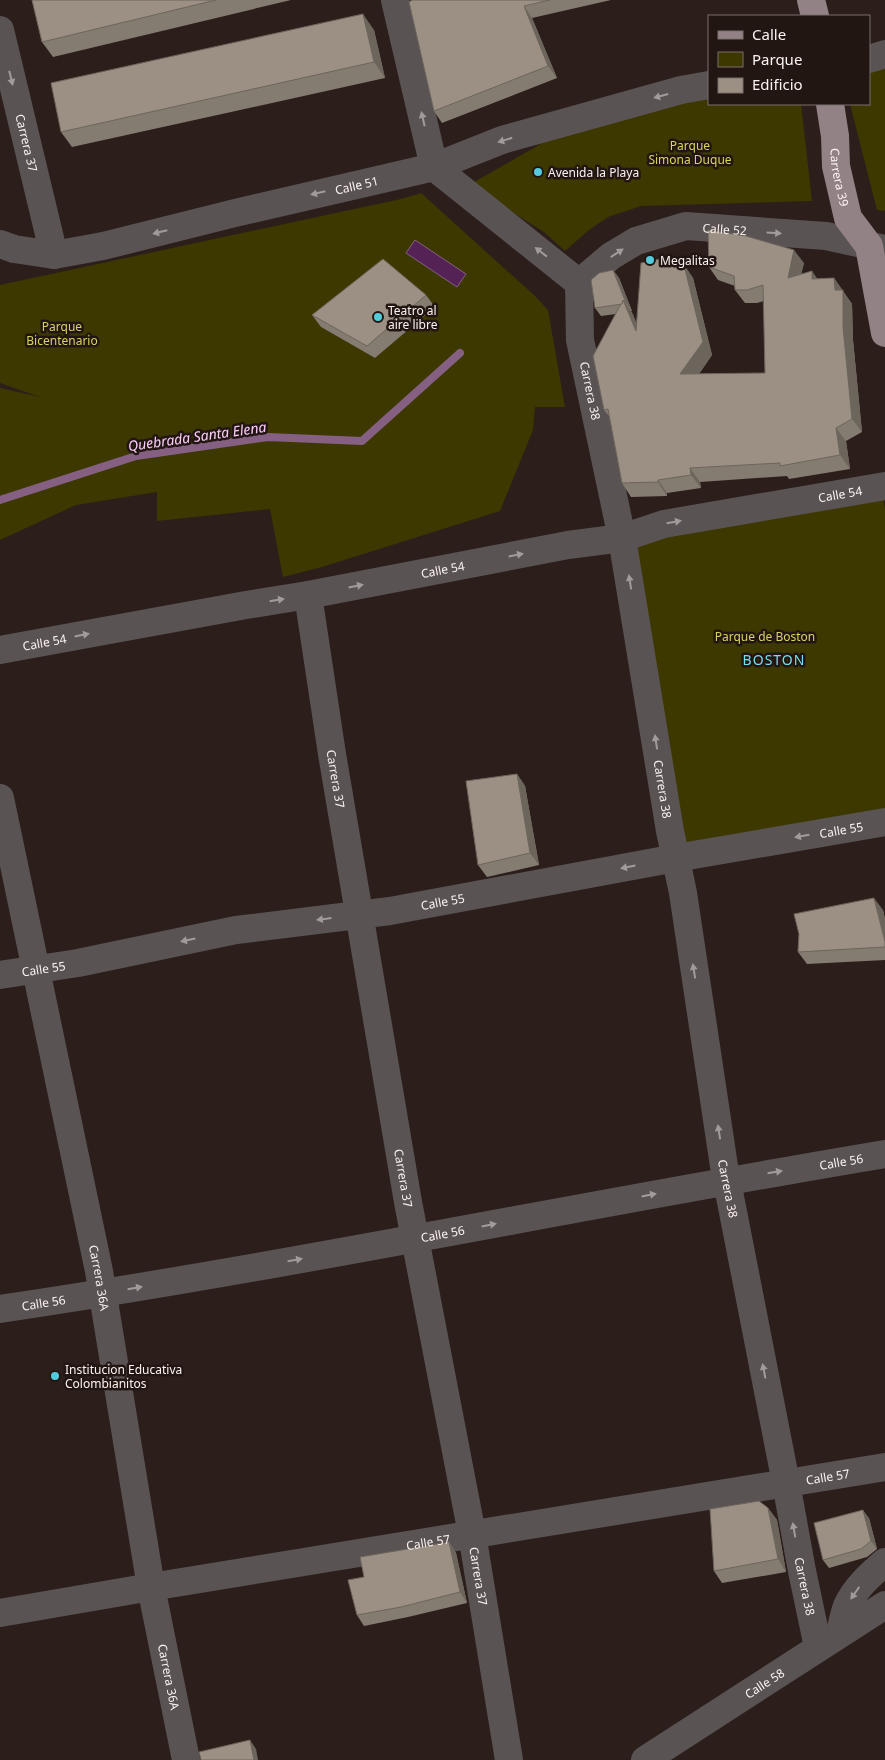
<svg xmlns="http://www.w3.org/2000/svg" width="885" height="1760" viewBox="0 0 885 1760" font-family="'Noto Sans',sans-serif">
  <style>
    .green { fill: #3c3800; fill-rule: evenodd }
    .water { fill: #542254; stroke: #866083 }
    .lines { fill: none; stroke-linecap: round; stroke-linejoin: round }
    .stream { stroke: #866083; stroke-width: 8 }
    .minor { stroke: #5a5354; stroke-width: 28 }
    .major { stroke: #928286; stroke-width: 28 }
    .wall { fill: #857c71 }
    .shaded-wall { fill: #6c655c }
    .building { fill: #9b9083; stroke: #6c655c }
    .oneway { fill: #a39b9a }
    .poi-dot { fill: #54cadd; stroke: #221612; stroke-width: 2 }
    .labels { text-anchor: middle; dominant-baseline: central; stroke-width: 5; stroke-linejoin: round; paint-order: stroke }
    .street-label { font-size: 12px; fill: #fcf2f0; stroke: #221612 }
    .park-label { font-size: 12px; fill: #d9d262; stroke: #221612 }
    .poi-label { font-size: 12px; fill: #fcf2f0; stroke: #221612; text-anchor: start }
    .water-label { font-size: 14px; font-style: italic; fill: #fdcdfb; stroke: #221612 }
    .neighbourhood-label { font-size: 14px; letter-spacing: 1px; fill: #75deef; stroke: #221612 }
  </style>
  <rect width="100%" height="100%" fill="#2c1f1b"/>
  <g class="green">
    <path d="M885,65V211L877,210L850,104H869V70Z"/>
    <path d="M709,93V104H801L812,201L641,206L608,217L589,230L565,251L544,232L469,185L558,134Z"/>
    <path d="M421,193L535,296L548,310L565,407H535L533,430L500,511L322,567L283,577L270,509L157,521V492L76,505L0,540V388L40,397L0,383V285L401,199ZM434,307L375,358L321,327Z"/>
    <path d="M882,493L885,509V813L680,849L627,538Z"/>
  </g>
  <path class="water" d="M415,240L466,274L457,287L406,253Z"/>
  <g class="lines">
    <path class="stream" d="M0,500L136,456L268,437L362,441L460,353"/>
    <g class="minor">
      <path id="s1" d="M395,0L434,167L579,283L580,340L622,538L670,831L683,893L724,1166L786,1483L802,1571L818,1647"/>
      <path id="s2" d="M0,30L54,255"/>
      <path d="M869,59L885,54"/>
      <path id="s3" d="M0,244L14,249L54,255L103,246L235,213L434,167L502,140L681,90L709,85"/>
      <path id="s4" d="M579,283L611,256L636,241L686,226L826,236L885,249"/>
      <path id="s5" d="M308,595L332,754L408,1202L472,1534L509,1760"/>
      <path id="s6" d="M0,650L246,605L308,595L568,545L622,538L664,524L885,486"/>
      <path id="s7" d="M0,798L99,1271L151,1587L186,1760"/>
      <path id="s8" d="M0,975L78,963L236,930L390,911L676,858L885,822"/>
      <path id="s9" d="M0,1309C296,1265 590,1203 885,1154"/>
      <path id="s10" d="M0,1613L151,1587L885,1467"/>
      <path d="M840,1633C842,1624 844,1614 847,1606C855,1588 871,1574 885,1562"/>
      <path id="s11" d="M645,1760L885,1605"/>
    </g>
    <g class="major">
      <path d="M811,0L815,16"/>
      <path id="s12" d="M830,104L835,136L836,166L848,218L869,246L885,333"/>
    </g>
  </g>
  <g class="wall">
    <path d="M32,0H291L53,57L42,42Z"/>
    <path d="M412,0H611L532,18L557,78L442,123L434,111Z"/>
    <path d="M374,30L385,78L72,147L61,132Z"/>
    <path d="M804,263L801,274L817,279L834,278L852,304L853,340L862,432L846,441L850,469L789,479L787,476L700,482L701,488L667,493V496L631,497L622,483L609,416L604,410L616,314L601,316L595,308L613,270L619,278L632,311H631L636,323L677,267L684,265L693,278L712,355L699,374L765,373L764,301L757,303H745L735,290V286L718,280L709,267Z"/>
    <path d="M426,295L435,307L375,358L321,327L312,315Z"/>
    <path d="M517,774L525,786L539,865L487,877L478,865Z"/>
    <path d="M883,910L885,919V960L807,964L798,952Z"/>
    <path d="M768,1508L777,1520L786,1572L722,1583L714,1571Z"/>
    <path d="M869,1518L877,1549L867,1557L829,1568L823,1560Z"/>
    <path d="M449,1542L456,1553L467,1603L408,1617L364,1626L357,1615L364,1577Z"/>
  </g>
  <g class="shaded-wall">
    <path d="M524,6L532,18L557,78L548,66Z"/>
    <path d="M363,14L374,30L385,78L374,62Z"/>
    <path d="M794,250L804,263L797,292L788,278Z"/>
    <path d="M670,257L680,271L673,267Z"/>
    <path d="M684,265L693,278L712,355L689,388L680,374Z"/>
    <path d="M613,270L619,278L632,311L626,303Z"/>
    <path d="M812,271L821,284L812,279Z"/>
    <path d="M834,278L852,304L853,340L862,432L852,419L843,327L835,290Z"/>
    <path d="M623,300L633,314L645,345L636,331Z"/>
    <path d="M836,428L846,441L850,469L840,455Z"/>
    <path d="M690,468L700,482L701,488L691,475Z"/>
    <path d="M658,480L667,493V496L658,482Z"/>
    <path d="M517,774L525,786L539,865L530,853Z"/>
    <path d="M874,898L883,910L885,919V942Z"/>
    <path d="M768,1508L777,1520L786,1572L778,1559Z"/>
    <path d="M863,1510L869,1518L877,1549L871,1541Z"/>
    <path d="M449,1542L456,1553L467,1603L460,1592Z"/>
    <path d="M250,1740L256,1749L258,1760H254Z"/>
  </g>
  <g class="building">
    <path d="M32,0H216L42,42Z"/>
    <path d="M412,0H550L524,6L548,66L434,111L409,2Z"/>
    <path d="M363,14L374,62L61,132L51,83Z"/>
    <path d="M708,230L746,236L794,250L788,278L812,271V279L834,278L835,290H843V327L852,419L836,428L840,455L780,466V463L690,468L691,475L658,480V482L622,483L608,409L604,410L593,356L623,300L636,331L641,263L670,257L673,267L684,265L703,342L680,374L765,373L763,285L747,290H735L734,276L709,267Z"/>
    <path d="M383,259L426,295L367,346L312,315Z"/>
    <path d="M613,270L626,303L623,300L622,304L595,308L591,280L599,273Z"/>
    <path d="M517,774L530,853L478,865L466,781Z"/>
    <path d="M874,898L885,942V947L798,952L799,934L794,914Z"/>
    <path d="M759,1501L768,1508L778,1559L714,1571L710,1509Z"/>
    <path d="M863,1510L871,1541L861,1549L823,1560L814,1523Z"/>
    <path d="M449,1542L460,1592L401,1607L357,1615L348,1580L364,1577L360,1557Z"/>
    <path d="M250,1740L254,1760H201L199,1752Z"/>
  </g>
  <defs><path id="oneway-solid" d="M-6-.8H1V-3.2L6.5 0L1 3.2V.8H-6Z" transform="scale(1.25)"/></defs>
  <g class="oneway">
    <use href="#oneway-solid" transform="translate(11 78) rotate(76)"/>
    <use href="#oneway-solid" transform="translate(661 96) rotate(165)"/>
    <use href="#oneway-solid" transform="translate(423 119) rotate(-103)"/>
    <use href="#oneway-solid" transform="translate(505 140) rotate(163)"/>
    <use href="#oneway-solid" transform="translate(318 193) rotate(167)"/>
    <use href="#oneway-solid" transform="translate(160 232) rotate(166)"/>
    <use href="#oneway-solid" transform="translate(774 233) rotate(4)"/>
    <use href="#oneway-solid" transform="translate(541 252) rotate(-142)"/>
    <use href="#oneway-solid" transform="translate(617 253) rotate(-33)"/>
    <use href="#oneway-solid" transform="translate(674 522) rotate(-10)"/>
    <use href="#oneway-solid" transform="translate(516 555) rotate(-11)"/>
    <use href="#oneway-solid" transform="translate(630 582) rotate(-99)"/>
    <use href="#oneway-solid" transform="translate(356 586) rotate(-11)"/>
    <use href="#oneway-solid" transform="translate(277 600) rotate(-9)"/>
    <use href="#oneway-solid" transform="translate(82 635) rotate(-11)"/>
    <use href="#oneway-solid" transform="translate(656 742) rotate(-99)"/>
    <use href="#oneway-solid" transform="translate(802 836) rotate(170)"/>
    <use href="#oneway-solid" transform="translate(628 867) rotate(169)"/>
    <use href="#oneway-solid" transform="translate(324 919) rotate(173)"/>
    <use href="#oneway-solid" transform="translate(188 940) rotate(168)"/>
    <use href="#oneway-solid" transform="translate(694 971) rotate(-99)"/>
    <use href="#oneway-solid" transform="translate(719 1132) rotate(-99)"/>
    <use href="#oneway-solid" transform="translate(775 1172) rotate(-9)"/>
    <use href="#oneway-solid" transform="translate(649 1195) rotate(-11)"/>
    <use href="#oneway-solid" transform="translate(489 1225) rotate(-11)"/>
    <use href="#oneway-solid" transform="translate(295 1260) rotate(-10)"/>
    <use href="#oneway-solid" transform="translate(135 1288) rotate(-10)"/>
    <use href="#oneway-solid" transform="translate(764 1371) rotate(-101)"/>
    <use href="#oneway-solid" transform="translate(794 1530) rotate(-100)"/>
    <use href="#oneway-solid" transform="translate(855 1593) rotate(125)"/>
  </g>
  <g class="poi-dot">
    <circle cx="538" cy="172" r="5"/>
    <circle cx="650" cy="260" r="5"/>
    <circle cx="378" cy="317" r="5"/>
    <circle cx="55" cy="1376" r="5"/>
  </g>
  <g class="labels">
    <g class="street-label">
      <text stroke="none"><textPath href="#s2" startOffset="116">Carrera 37</textPath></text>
      <text stroke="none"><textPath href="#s12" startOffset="74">Carrera 39</textPath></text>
      <text stroke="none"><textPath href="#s3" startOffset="366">Calle 51</textPath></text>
      <text stroke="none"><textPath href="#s4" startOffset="162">Calle 52</textPath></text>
      <text stroke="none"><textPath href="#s1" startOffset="466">Carrera 38</textPath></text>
      <text stroke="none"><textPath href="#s6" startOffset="855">Calle 54</textPath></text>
      <text stroke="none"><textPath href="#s6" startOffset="450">Calle 54</textPath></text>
      <text stroke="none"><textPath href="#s6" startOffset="45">Calle 54</textPath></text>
      <text stroke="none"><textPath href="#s5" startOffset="186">Carrera 37</textPath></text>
      <text stroke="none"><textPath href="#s1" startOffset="871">Carrera 38</textPath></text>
      <text stroke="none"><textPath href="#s8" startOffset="854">Calle 55</textPath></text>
      <text stroke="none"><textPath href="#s8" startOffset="449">Calle 55</textPath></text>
      <text stroke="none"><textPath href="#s8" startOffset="44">Calle 55</textPath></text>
      <text stroke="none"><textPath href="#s9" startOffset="854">Calle 56</textPath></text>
      <text stroke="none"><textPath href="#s5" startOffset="591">Carrera 37</textPath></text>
      <text stroke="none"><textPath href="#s1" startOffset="1276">Carrera 38</textPath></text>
      <text stroke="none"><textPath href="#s9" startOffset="449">Calle 56</textPath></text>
      <text stroke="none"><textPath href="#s7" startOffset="490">Carrera 36A</textPath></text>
      <text stroke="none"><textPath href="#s9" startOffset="44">Calle 56</textPath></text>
      <text stroke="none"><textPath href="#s10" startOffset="839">Calle 57</textPath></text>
      <text stroke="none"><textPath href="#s10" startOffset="434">Calle 57</textPath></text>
      <text stroke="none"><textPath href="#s5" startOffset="996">Carrera 37</textPath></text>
      <text stroke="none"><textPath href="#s1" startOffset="1681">Carrera 38</textPath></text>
      <text stroke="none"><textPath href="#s7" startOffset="895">Carrera 36A</textPath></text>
      <text stroke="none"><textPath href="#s11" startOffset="142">Calle 58</textPath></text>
    </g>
    <g class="park-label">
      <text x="690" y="145">Parque<tspan x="690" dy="14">Simona Duque</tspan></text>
      <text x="62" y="326">Parque<tspan x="62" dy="14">Bicentenario</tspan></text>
      <text x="765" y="636">Parque de Boston</text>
    </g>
    <g class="poi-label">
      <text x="548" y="172">Avenida la Playa</text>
      <text x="660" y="260">Megalitas</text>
      <text x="388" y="310">Teatro al<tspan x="388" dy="14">aire libre</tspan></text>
      <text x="65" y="1369">Institucion Educativa<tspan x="65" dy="14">Colombianitos</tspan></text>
    </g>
    <g class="water-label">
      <text transform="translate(197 436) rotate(-8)">Quebrada Santa Elena</text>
    </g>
    <g class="neighbourhood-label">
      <text x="774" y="659">BOSTON</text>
    </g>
  </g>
  <rect x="708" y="15" width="162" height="90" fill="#221612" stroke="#796e6b"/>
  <rect x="718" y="31" width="25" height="8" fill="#928286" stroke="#796e6b"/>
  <text x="752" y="40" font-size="15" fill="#fcf2f0">Calle</text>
  <rect x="718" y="52" width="25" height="15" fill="#3c3800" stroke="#796e6b"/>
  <text x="752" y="65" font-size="15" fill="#fcf2f0">Parque</text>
  <rect x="718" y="78" width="25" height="15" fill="#9b9083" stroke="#796e6b"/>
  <text x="752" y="90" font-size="15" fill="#fcf2f0">Edificio</text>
</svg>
